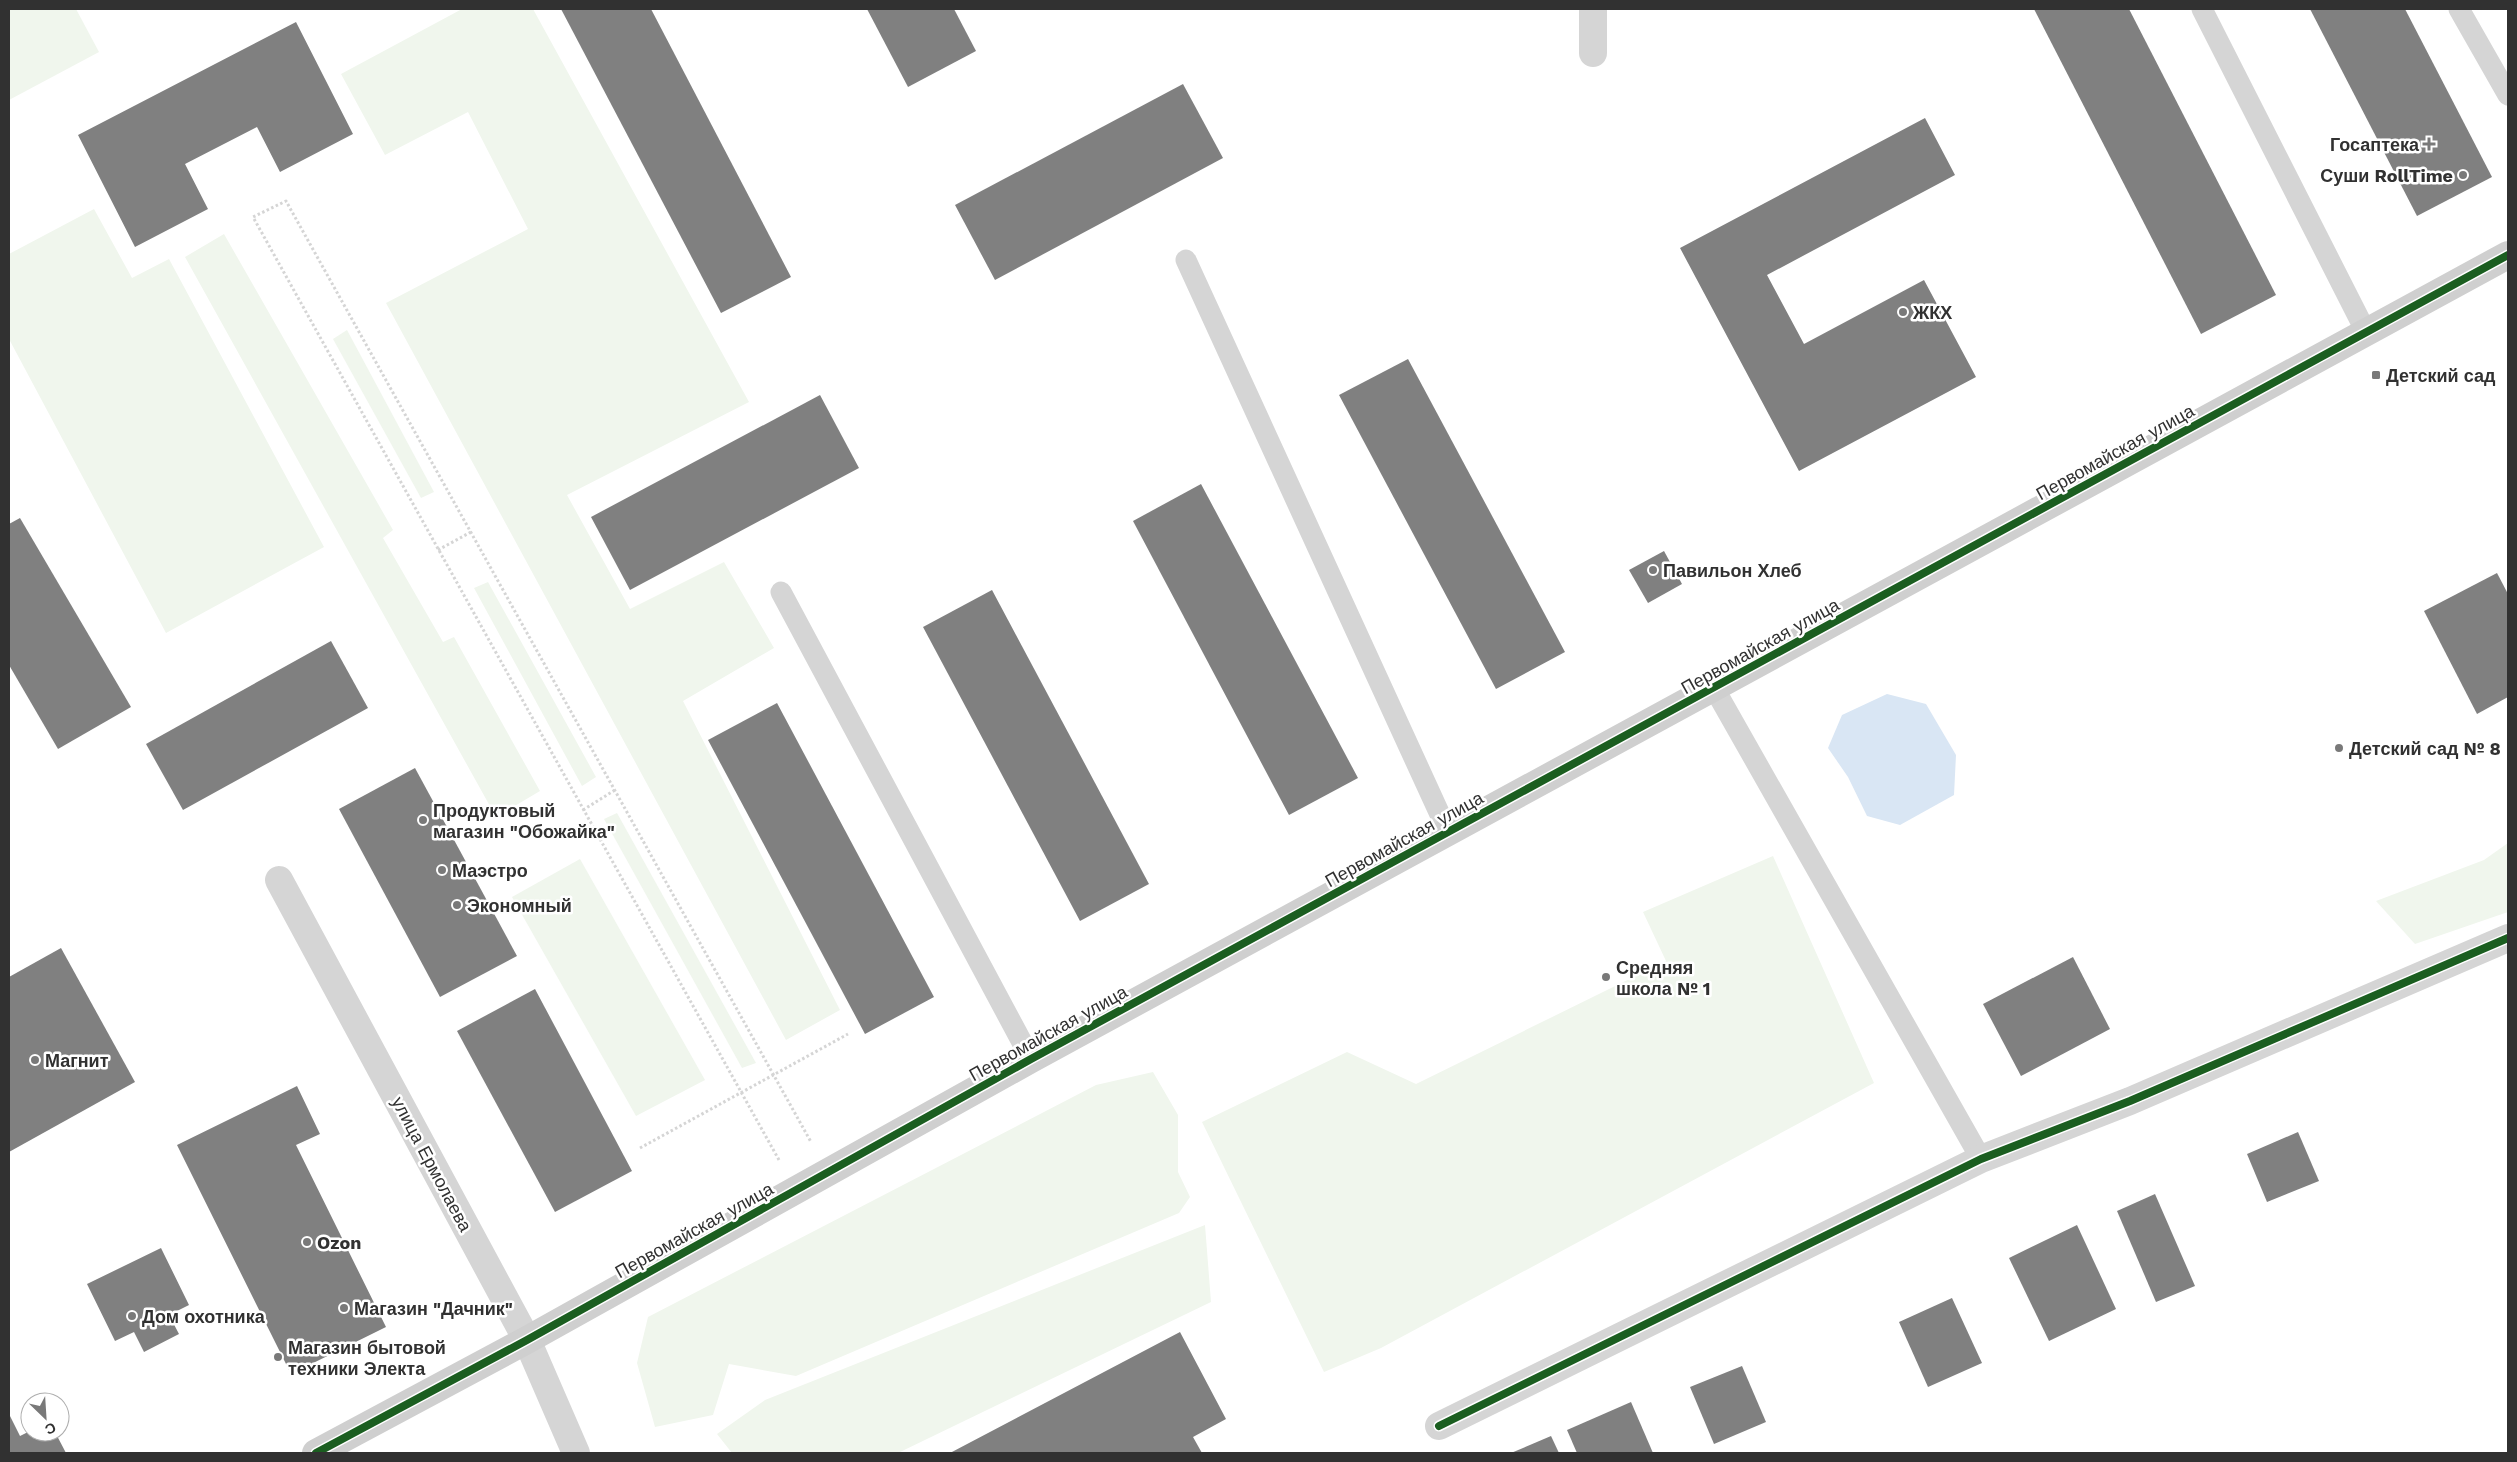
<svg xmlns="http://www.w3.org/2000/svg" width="2517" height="1462" viewBox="0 0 2517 1462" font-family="'Work Sans',sans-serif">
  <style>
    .green { fill: #f0f6ed }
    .water { fill: #d9e6f4 }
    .building { fill: #808080 }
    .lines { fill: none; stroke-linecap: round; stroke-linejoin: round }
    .path { stroke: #d5d5d5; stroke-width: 3; stroke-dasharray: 2.5 2.5; stroke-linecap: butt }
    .lane { stroke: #d5d5d5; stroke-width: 21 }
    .street { stroke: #d5d5d5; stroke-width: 28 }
    .secondary { stroke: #cfcfcf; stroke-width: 28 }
    .cycleway-casing { stroke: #fff; stroke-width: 11 }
    .cycleway { stroke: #1b5e20; stroke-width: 8 }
    .poi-dot { fill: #797979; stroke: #fff; stroke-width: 2 }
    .labels { text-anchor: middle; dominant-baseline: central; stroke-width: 5; stroke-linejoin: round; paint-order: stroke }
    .poi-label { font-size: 18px; font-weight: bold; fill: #313131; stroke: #fff; text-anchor: start }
    .street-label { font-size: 18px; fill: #313131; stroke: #fff }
  </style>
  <rect width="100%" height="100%" fill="#fff"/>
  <g class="green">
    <path d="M9,9H76L99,52L9,100Z"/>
    <path d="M462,9H533L749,402L567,495L630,609L724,562L774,648L683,701L840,1010L786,1040L386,303L528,229L468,112L385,155L341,74Z"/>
    <path d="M94,209L132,278L169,259L324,547L166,633L9,339V254Z"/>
    <path d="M224,234L393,530L383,538L443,642L454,637L540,791L496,817L185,257Z"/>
    <path d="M347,330L434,492L421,498L333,339Z"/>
    <path d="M488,582L596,777L582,786L474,588Z"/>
    <path d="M617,813L756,1063L742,1068L604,819Z"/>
    <path d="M2508,843V912L2415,944L2376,901L2484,860Z"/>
    <path d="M1773,856L1874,1083L1381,1348L1324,1372L1202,1122L1347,1052L1416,1084L1666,961L1643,912Z"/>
    <path d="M580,859L705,1080L636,1116L512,897Z"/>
    <path d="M1153,1072L1178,1115V1172L1190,1197L1179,1213L796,1376L729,1364L713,1415L655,1427L637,1363L648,1317L1096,1085Z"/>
    <path d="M1205,1225L1211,1302L898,1453H732L717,1434L765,1400Z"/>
  </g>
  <path class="water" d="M1887,694L1926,704L1956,755L1954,795L1900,825L1867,816L1848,777L1828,748L1842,715Z"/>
  <g class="building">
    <path d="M561,9H651L791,277L721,313Z"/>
    <path d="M867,9H954L976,51L908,87Z"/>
    <path d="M2034,9H2129L2276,295L2201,334Z"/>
    <path d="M2310,9H2405L2492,177L2417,216Z"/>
    <path d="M296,22L353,134L280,172L257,127L185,164L208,209L135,247L78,135Z"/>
    <path d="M1183,84L1223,158L995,280L955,205Z"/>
    <path d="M1925,118L1955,175L1767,275L1804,344L1924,280L1976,377L1799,471L1680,248Z"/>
    <path d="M1408,359L1565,652L1496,689L1339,395Z"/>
    <path d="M820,395L859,468L630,590L591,517Z"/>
    <path d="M1201,484L1358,778L1289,815L1133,521Z"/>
    <path d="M20,518L131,707L58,749L9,665V524Z"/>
    <path d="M1664,551L1682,584L1648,603L1629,570Z"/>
    <path d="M2497,573L2508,594V697L2477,714L2424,611Z"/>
    <path d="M992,590L1149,884L1080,921L923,627Z"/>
    <path d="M331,641L368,708L183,810L146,744Z"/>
    <path d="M777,703L934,997L865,1034L708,740Z"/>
    <path d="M415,768L517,956L440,997L339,809Z"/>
    <path d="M61,948L135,1082L9,1152V977Z"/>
    <path d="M2073,957L2110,1029L2021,1076L1983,1004Z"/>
    <path d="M535,989L632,1171L555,1212L457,1031Z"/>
    <path d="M297,1086L320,1134L296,1145L386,1327L291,1374L177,1145Z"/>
    <path d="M2298,1132L2319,1181L2267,1202L2247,1154Z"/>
    <path d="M2155,1194L2195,1286L2156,1302L2117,1211Z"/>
    <path d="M2077,1225L2116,1309L2049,1341L2009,1258Z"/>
    <path d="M161,1248L189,1305L169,1315L179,1334L144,1352L134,1332L115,1341L87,1284Z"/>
    <path d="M1952,1298L1982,1363L1928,1387L1899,1322Z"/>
    <path d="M1180,1332L1226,1419L1193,1437L1202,1453H950Z"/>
    <path d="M1742,1366L1766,1422L1714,1444L1690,1387Z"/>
    <path d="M1631,1402L1653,1453H1577L1567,1430Z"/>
    <path d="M9,1414L20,1436L30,1431L55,1432L66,1453H9Z"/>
    <path d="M1551,1436L1559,1453H1511Z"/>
  </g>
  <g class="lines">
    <g class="path">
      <path d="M438,550L471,532"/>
      <path d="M583,810L615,790"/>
      <path d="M640,1148L848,1034"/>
      <path d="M779,1160L253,217L286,201L811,1142"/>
    </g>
    <g class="lane">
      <path d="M2202,9L2366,332"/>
      <path d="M2459,9L2508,95"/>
      <path d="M1186,260L1448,832"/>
      <path d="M781,592L1031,1059"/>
      <path d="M1714,688L1981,1159"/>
    </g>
    <g class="street">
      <path d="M1593,53V9"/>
      <path d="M279,880L527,1340L576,1453"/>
      <path d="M1439,1426L1981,1159L2130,1101L2508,938"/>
    </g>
    <path class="secondary" d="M316,1453L527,1340L1031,1059L2508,255"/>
    <defs>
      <g id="cycleway">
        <path d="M1439,1426L1981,1159L2130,1101L2508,938"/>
        <path d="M316,1453L527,1340L1031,1059L2508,255"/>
      </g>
    </defs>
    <use href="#cycleway" class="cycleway-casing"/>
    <use href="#cycleway" class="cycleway"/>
  </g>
  <g class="poi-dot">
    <path d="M2426.5 136.5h5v5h5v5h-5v5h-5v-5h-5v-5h5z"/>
    <circle cx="2463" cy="175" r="5"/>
    <circle cx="1903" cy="312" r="5"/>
    <rect x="2371" y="370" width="10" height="10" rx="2.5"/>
    <circle cx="1653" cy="570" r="5"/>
    <circle cx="2339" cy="748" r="5"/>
    <circle cx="423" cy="820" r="5"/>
    <circle cx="442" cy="870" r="5"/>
    <circle cx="457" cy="905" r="5"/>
    <circle cx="1606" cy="977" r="5"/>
    <circle cx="35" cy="1060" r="5"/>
    <circle cx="307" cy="1242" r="5"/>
    <circle cx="344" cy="1308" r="5"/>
    <circle cx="132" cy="1316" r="5"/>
    <circle cx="278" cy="1357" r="5"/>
  </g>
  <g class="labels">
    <g class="poi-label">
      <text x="2419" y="144" text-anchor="end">Госаптека</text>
      <text x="2453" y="175" text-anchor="end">Суши RollTime</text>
      <text x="1913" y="312">ЖКХ</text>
      <text x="2386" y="375">Детский сад</text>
      <text x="1663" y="570">Павильон Хлеб</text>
      <text x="2349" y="748">Детский сад № 8</text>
      <text x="433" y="810">Продуктовый<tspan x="433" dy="21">магазин "Обожайка"</tspan></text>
      <text x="452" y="870">Маэстро</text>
      <text x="467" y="905">Экономный</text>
      <text x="1616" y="967">Средняя<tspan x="1616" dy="21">школа № 1</tspan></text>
      <text x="45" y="1060">Магнит</text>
      <text x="317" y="1242">Ozon</text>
      <text x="354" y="1308">Магазин "Дачник"</text>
      <text x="142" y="1316">Дом охотника</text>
      <text x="288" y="1347">Магазин бытовой<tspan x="288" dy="21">техники Электа</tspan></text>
    </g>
    <g class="street-label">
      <text transform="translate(2115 452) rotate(-29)">Первомайская улица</text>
      <text transform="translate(1760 646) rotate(-29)">Первомайская улица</text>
      <text transform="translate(1404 839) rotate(-29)">Первомайская улица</text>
      <text transform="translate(1048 1033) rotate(-29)">Первомайская улица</text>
      <text transform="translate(432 1164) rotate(62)">улица Ермолаева</text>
      <text transform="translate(694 1230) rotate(-29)">Первомайская улица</text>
    </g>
  </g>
  <rect width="2517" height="1462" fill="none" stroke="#313131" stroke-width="20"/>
  <g transform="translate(45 1417) rotate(155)"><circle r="24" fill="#ffffff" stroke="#adadad"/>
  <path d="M0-4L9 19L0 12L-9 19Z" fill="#797979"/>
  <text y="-8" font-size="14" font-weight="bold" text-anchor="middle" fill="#313131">С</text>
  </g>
</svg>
